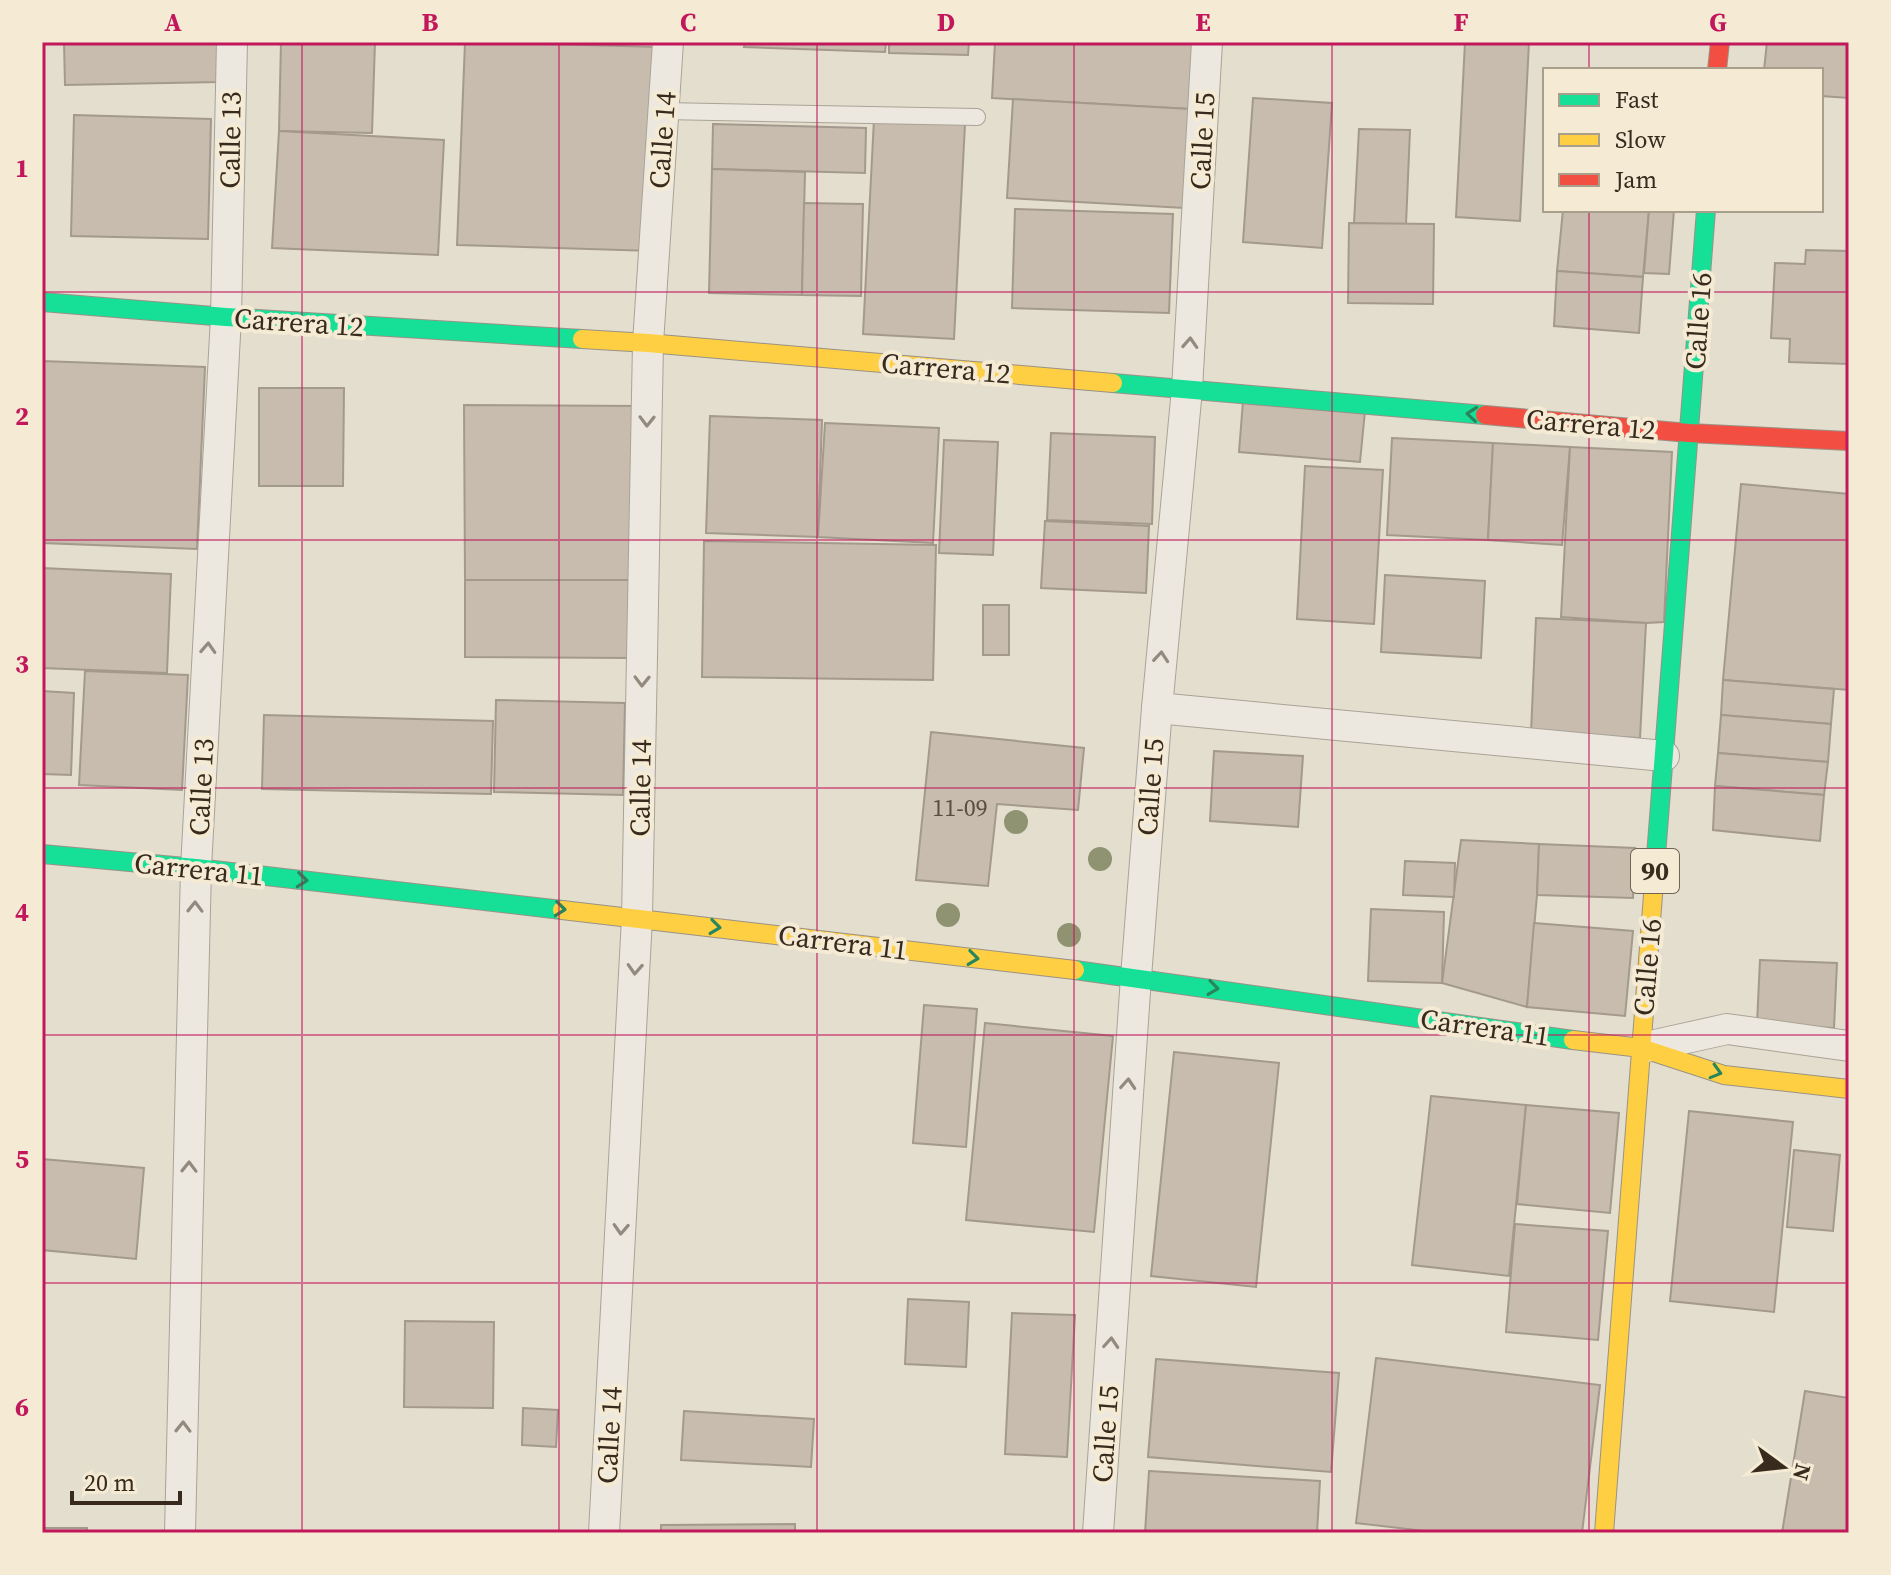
<svg xmlns="http://www.w3.org/2000/svg" width="1891" height="1575" viewBox="0 0 1891 1575" font-family="'Source Serif 4',serif">
  <style>
    .building { fill: #c8bcae; stroke: #a4998d; stroke-width: 2 }
    .lines { fill: none; stroke-linecap: round; stroke-linejoin: round }
    .lane-casing { stroke: #a9a397; stroke-width: 18 }
    .street-casing { stroke: #a9a397; stroke-width: 32 }
    .fast-casing { stroke: #999286; stroke-width: 20 }
    .slow-casing { stroke: #999286; stroke-width: 20 }
    .jam-casing { stroke: #999286; stroke-width: 20 }
    .lane { stroke: #ece8df; stroke-width: 16 }
    .street { stroke: #ece8df; stroke-width: 30 }
    .fast { stroke: #16e098; stroke-width: 18 }
    .slow { stroke: #ffcf43; stroke-width: 18 }
    .jam { stroke: #f24e42; stroke-width: 18 }
    .tree { fill: #8f9371 }
    .oneway { stroke: #928a7e }
    .oneway2 { stroke: #27865b }
    .grid { fill: none; stroke: #c2185b; stroke-width: 2; stroke-opacity: 0.55 }
    .labels { text-anchor: middle; dominant-baseline: central; stroke-width: 8; stroke-linejoin: round; paint-order: stroke }
    .number-label { font-size: 24px; fill: #5c4f42 }
    .shield { fill: #f5ebd4; stroke: #716555; stroke-width: 2 }
    .shield-label { font-size: 26px; font-weight: bold; fill: #382b1e }
    .street-label { font-size: 28px; fill: #382b1e; stroke: #f5ebd4 }
    .neatline { fill: none; stroke: #c2185b; stroke-width: 3 }
    .grid-label { font-size: 26px; text-anchor: middle; font-weight: bold; fill: #c2185b }
  </style>
  <rect width="100%" height="100%" fill="#e4dece"/>
  <g class="building">
    <path d="M64,42H217L218,82L65,85Z"/>
    <path d="M281,42H375L372,133L279,131Z"/>
    <path d="M465,42L660,47L653,251L457,245Z"/>
    <path d="M745,42H886L885,52L744,47Z"/>
    <path d="M889,42H969L968,55L889,53Z"/>
    <path d="M995,42H1193L1190,109L992,98Z"/>
    <path d="M1465,42H1529L1520,221L1456,217Z"/>
    <path d="M1767,42H1849V98L1821,96V70H1764Z"/>
    <path d="M1253,98L1332,103L1322,248L1243,242Z"/>
    <path d="M1013,99L1190,109L1184,208L1007,198Z"/>
    <path d="M74,115L211,119L208,239L71,236Z"/>
    <path d="M874,119L965,124L954,339L863,334Z"/>
    <path d="M713,124L866,128L865,173L712,169Z"/>
    <path d="M1359,129L1410,130L1406,225L1354,223Z"/>
    <path d="M279,131L444,140L438,255L272,248Z"/>
    <path d="M712,169L805,172L802,295L709,293Z"/>
    <path d="M804,203L863,204L861,296L802,295Z"/>
    <path d="M1015,209L1173,214L1169,313L1012,308Z"/>
    <path d="M1563,210H1649L1643,277L1557,271Z"/>
    <path d="M1649,210H1674L1669,274L1644,273Z"/>
    <path d="M1349,223L1434,224L1433,304L1348,303Z"/>
    <path d="M1806,250L1849,251V364L1789,362L1790,339L1771,338L1775,263L1805,264Z"/>
    <path d="M1557,271L1643,277L1639,333L1554,326Z"/>
    <path d="M42,361L205,367L197,549L42,543Z"/>
    <path d="M259,388H344L343,486H259Z"/>
    <path d="M1243,401L1365,411L1360,462L1239,452Z"/>
    <path d="M464,405L642,406L631,580H465Z"/>
    <path d="M710,416L822,420L818,537L706,533Z"/>
    <path d="M825,423L939,428L933,543L818,537Z"/>
    <path d="M1051,433L1155,437L1152,524L1047,520Z"/>
    <path d="M1392,438L1493,443L1488,540L1387,535Z"/>
    <path d="M944,440L998,442L993,555L939,553Z"/>
    <path d="M1493,443L1570,447L1562,545L1488,540Z"/>
    <path d="M1570,447L1672,452L1664,622L1646,623L1561,617Z"/>
    <path d="M1305,466L1383,470L1374,624L1297,619Z"/>
    <path d="M1741,484L1849,494V690L1723,680Z"/>
    <path d="M1045,521L1149,526L1146,593L1041,588Z"/>
    <path d="M704,541L936,545L933,680L702,677Z"/>
    <path d="M42,568L171,574L167,673L42,668Z"/>
    <path d="M1385,575L1485,581L1481,658L1381,652Z"/>
    <path d="M465,580H631L630,658L465,657Z"/>
    <rect x="983" y="605" width="26" height="50"/>
    <path d="M1536,618L1646,623L1640,738L1531,733Z"/>
    <path d="M85,671L188,675L182,790L79,785Z"/>
    <path d="M1723,680L1834,689L1831,724L1721,715Z"/>
    <path d="M42,691L74,693L71,775L42,774Z"/>
    <path d="M496,700L625,703L623,795L494,792Z"/>
    <path d="M264,715L493,721L491,794L262,789Z"/>
    <path d="M1721,715L1831,724L1828,762L1718,753Z"/>
    <path d="M931,732L1084,748L1078,810L997,804L988,886L916,880Z"/>
    <path d="M1214,751L1303,756L1298,827L1210,821Z"/>
    <path d="M1718,753L1828,762L1824,795L1715,786Z"/>
    <path d="M1715,786L1824,795L1820,841L1713,830Z"/>
    <path d="M1461,840L1539,844L1537,895L1527,1007L1442,983Z"/>
    <path d="M1539,844L1635,848L1633,898L1537,895Z"/>
    <path d="M1405,861L1455,863L1454,897L1403,895Z"/>
    <path d="M1371,909L1444,912L1442,983L1368,981Z"/>
    <path d="M1534,923L1633,931L1625,1016L1527,1007Z"/>
    <path d="M1760,960L1837,963L1834,1028L1757,1024Z"/>
    <path d="M924,1005L977,1009L966,1147L913,1143Z"/>
    <path d="M985,1023L1113,1036L1094,1232L966,1220Z"/>
    <path d="M1174,1052L1279,1063L1256,1287L1151,1276Z"/>
    <path d="M1431,1096L1526,1105L1509,1276L1412,1265Z"/>
    <path d="M1526,1105L1619,1113L1610,1213L1517,1204Z"/>
    <path d="M1689,1111L1793,1122L1774,1312L1670,1301Z"/>
    <path d="M1794,1150L1840,1155L1833,1231L1787,1227Z"/>
    <path d="M42,1159L144,1168L136,1259L42,1250Z"/>
    <path d="M1515,1224L1608,1231L1598,1340L1506,1332Z"/>
    <path d="M908,1299L969,1302L966,1367L905,1364Z"/>
    <path d="M1012,1313L1075,1315L1067,1457L1005,1454Z"/>
    <path d="M405,1321L494,1322L493,1408L404,1407Z"/>
    <path d="M1376,1358L1600,1385L1582,1533H1442L1356,1523Z"/>
    <path d="M1156,1359L1339,1373L1331,1472L1148,1457Z"/>
    <path d="M1805,1391L1849,1398V1533H1782Z"/>
    <path d="M523,1408L558,1410L556,1447L522,1445Z"/>
    <path d="M684,1411L814,1419L811,1467L681,1460Z"/>
    <path d="M1149,1471L1320,1481L1317,1533H1145Z"/>
    <path d="M795,1524V1533H661V1525Z"/>
    <rect x="42" y="1528" width="45" height="5"/>
  </g>
  <g class="lines">
    <defs>
      <path id="lane" d="M664,111L977,117"/>
      <g id="street">
        <path d="M1157,708L1664,756"/>
        <path d="M1646,1047L1727,1029L1849,1046"/>
        <path d="M180,1533L196,868L226,317L232,42"/>
        <path d="M604,1533L637,918L648,343L668,42"/>
        <path d="M1098,1533L1136,977L1157,708L1187,389L1207,42"/>
      </g>
      <g id="fast">
        <path d="M42,302L226,317L582,339"/>
        <path d="M1113,383L1485,415"/>
        <path d="M42,854L196,868L562,910"/>
        <path d="M1655,869L1706,210"/>
        <path d="M1075,970L1573,1040"/>
      </g>
      <g id="slow">
        <path d="M582,339L648,343L1113,383"/>
        <path d="M562,910L1075,970"/>
        <path d="M1573,1040L1641,1048L1724,1075L1849,1089"/>
        <path d="M1604,1533L1655,869"/>
      </g>
      <g id="jam">
        <path d="M1717,70L1720,42"/>
        <path d="M1485,415L1689,433L1849,441"/>
      </g>
    </defs>
    <use href="#lane" class="lane-casing"/>
    <use href="#street" class="street-casing"/>
    <use href="#fast" class="fast-casing"/>
    <use href="#slow" class="slow-casing"/>
    <use href="#jam" class="jam-casing"/>
    <use href="#lane" class="lane"/>
    <use href="#street" class="street"/>
    <use href="#fast" class="fast"/>
    <use href="#slow" class="slow"/>
    <use href="#jam" class="jam"/>
  </g>
  <g class="tree">
    <circle cx="1016" cy="822" r="12"/>
    <circle cx="1100" cy="859" r="12"/>
    <circle cx="948" cy="915" r="12"/>
    <circle cx="1069" cy="935" r="12"/>
  </g>
  <defs><path id="oneway-chevron" d="M-2-3.5L2.5 0L-2 3.5" fill="none" stroke-width="1.6" stroke-linecap="round" stroke-linejoin="round" transform="scale(2)"/></defs>
  <g class="oneway">
    <use href="#oneway-chevron" transform="translate(1190 343) rotate(-87)"/>
    <use href="#oneway-chevron" transform="translate(647 421) rotate(91)"/>
    <use href="#oneway-chevron" transform="translate(208 648) rotate(-87)"/>
    <use href="#oneway-chevron" transform="translate(1161 657) rotate(-85)"/>
    <use href="#oneway-chevron" transform="translate(642 681) rotate(91)"/>
    <use href="#oneway-chevron" transform="translate(195 907) rotate(-89)"/>
    <use href="#oneway-chevron" transform="translate(635 969) rotate(93)"/>
    <use href="#oneway-chevron" transform="translate(1128 1084) rotate(-86)"/>
    <use href="#oneway-chevron" transform="translate(189 1167) rotate(-89)"/>
    <use href="#oneway-chevron" transform="translate(621 1229) rotate(93)"/>
    <use href="#oneway-chevron" transform="translate(1111 1343) rotate(-86)"/>
    <use href="#oneway-chevron" transform="translate(183 1427) rotate(-89)"/>
  </g>
  <g class="oneway2">
    <use href="#oneway-chevron" transform="translate(1472 414) rotate(-175)"/>
    <use href="#oneway-chevron" transform="translate(302 880) rotate(6)"/>
    <use href="#oneway-chevron" transform="translate(560 909) rotate(6)"/>
    <use href="#oneway-chevron" transform="translate(715 927) rotate(7)"/>
    <use href="#oneway-chevron" transform="translate(973 958) rotate(7)"/>
    <use href="#oneway-chevron" transform="translate(1213 988) rotate(8)"/>
    <use href="#oneway-chevron" transform="translate(1716 1072) rotate(16)"/>
  </g>
  <path class="grid" d="M302,42V1533M559,42V1533M817,42V1533M1074,42V1533M1332,42V1533M1589,42V70M1589,210V1533M42,292H1849M42,540H1849M42,788H1849M42,1035H1849M42,1283H1849"/>
  <g class="labels">
    <g class="number-label">
      <text x="960" y="807">11-09</text>
    </g>
    <rect class="shield" x="1631" y="849" width="48" height="44" rx="6"/>
    <g class="shield-label">
      <text x="1655" y="871">90</text>
    </g>
    <g class="street-label">
      <text transform="translate(230 140) rotate(-89)">Calle 13</text>
      <text transform="translate(662 140) rotate(-86)">Calle 14</text>
      <text transform="translate(1202 141) rotate(-87)">Calle 15</text>
      <text transform="translate(1698 321) rotate(-86)">Calle 16</text>
      <text transform="translate(299 322) rotate(4)">Carrera 12</text>
      <text transform="translate(946 368) rotate(5)">Carrera 12</text>
      <text transform="translate(1591 424) rotate(5)">Carrera 12</text>
      <text transform="translate(201 787) rotate(-87)">Calle 13</text>
      <text transform="translate(1150 787) rotate(-86)">Calle 15</text>
      <text transform="translate(640 788) rotate(-89)">Calle 14</text>
      <text transform="translate(199 869) rotate(6)">Carrera 11</text>
      <text transform="translate(843 942) rotate(7)">Carrera 11</text>
      <text transform="translate(1647 967) rotate(-85)">Calle 16</text>
      <text transform="translate(1485 1027) rotate(8)">Carrera 11</text>
      <text transform="translate(1105 1434) rotate(-86)">Calle 15</text>
      <text transform="translate(609 1435) rotate(-87)">Calle 14</text>
    </g>
  </g>
  <rect width="1891" height="1575" fill="none" stroke="#f5ebd4" stroke-width="88"/>
  <rect x="1543" y="68" width="280" height="144" fill="#f5ebd4" stroke="#a99e8b" stroke-width="2"/>
  <rect x="1559" y="94" width="40" height="12" fill="#16e098" stroke="#a99e8b" stroke-width="2"/>
  <text x="1615" y="108" font-size="24" fill="#382b1e">Fast</text>
  <rect x="1559" y="134" width="40" height="12" fill="#ffcf43" stroke="#a99e8b" stroke-width="2"/>
  <text x="1615" y="148" font-size="24" fill="#382b1e">Slow</text>
  <rect x="1559" y="174" width="40" height="12" fill="#f24e42" stroke="#a99e8b" stroke-width="2"/>
  <text x="1615" y="188" font-size="24" fill="#382b1e">Jam</text>
  <g transform="translate(1783 1467) rotate(105)" stroke="#f5ebd4" stroke-width="6" paint-order="stroke">
  <path d="M0-6L14 30L0 20L-14 30Z" fill="#382b1e"/>
  <text y="-12" font-size="22" font-weight="bold" text-anchor="middle" fill="#382b1e">N</text>
  </g>
  <path d="M72 1491v12h108v-12" fill="none" stroke="#382b1e" stroke-width="4"/>
  <text x="84" y="1491" font-size="24" fill="#382b1e" stroke="#f5ebd4" stroke-width="6" paint-order="stroke">20 m</text>
  <rect x="44" y="44" width="1803" height="1487" class="neatline"/>
  <g class="grid-label">
    <text x="173" y="31">A</text>
    <text x="430" y="31">B</text>
    <text x="688" y="31">C</text>
    <text x="946" y="31">D</text>
    <text x="1203" y="31">E</text>
    <text x="1461" y="31">F</text>
    <text x="1718" y="31">G</text>
    <text x="22" y="177">1</text>
    <text x="22" y="425">2</text>
    <text x="22" y="673">3</text>
    <text x="22" y="921">4</text>
    <text x="22" y="1168">5</text>
    <text x="22" y="1416">6</text>
  </g>
</svg>
